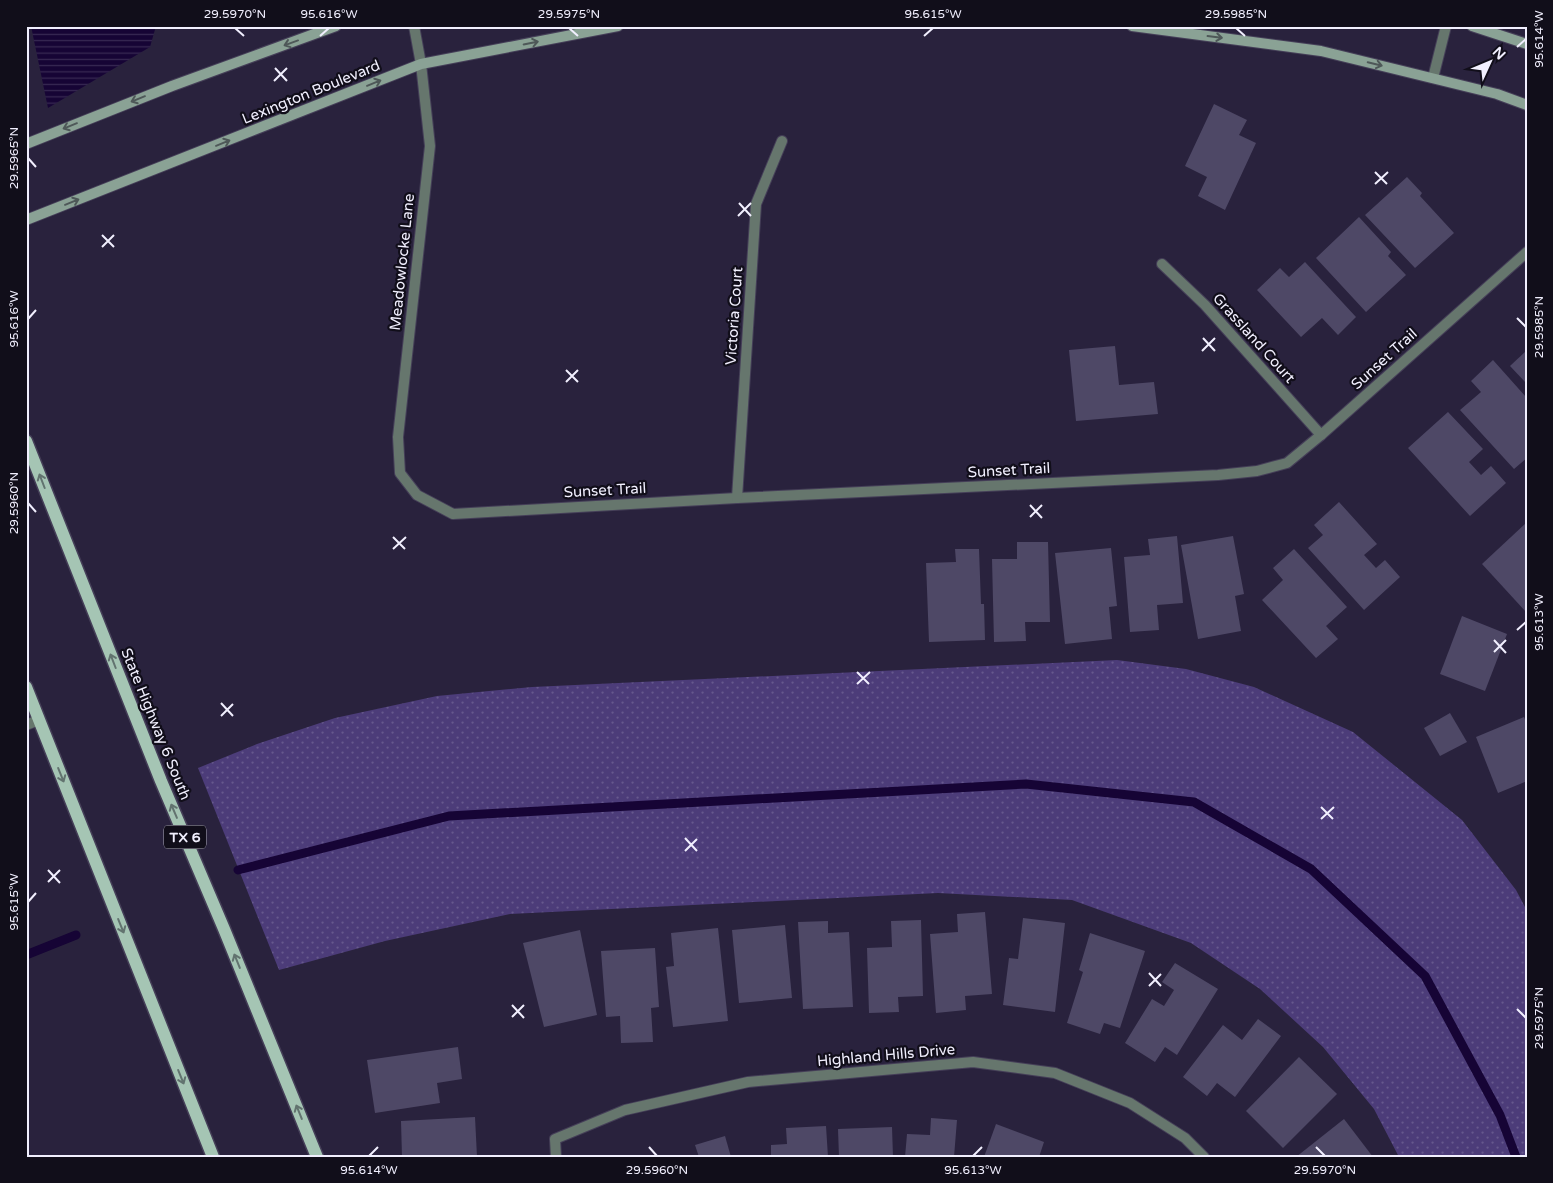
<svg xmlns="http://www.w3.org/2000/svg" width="1553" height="1183" viewBox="0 0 1553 1183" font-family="'Varela Round',sans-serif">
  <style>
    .green { fill: url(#green-dots) }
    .water { fill: url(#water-rules) }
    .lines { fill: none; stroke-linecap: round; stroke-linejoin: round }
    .stream { stroke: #160435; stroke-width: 9 }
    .building { fill: #4e4866 }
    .lane-casing { stroke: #453f58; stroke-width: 12 }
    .street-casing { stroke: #453f58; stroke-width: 12 }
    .secondary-casing { stroke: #453f58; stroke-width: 12 }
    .primary-casing { stroke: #453f58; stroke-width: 15 }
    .lane { stroke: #66766d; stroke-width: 10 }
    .street { stroke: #66766d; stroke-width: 10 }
    .secondary { stroke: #8aa295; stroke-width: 10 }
    .primary { stroke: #a5c5b4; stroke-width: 12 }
    .oneway { stroke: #4e5858 }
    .oneway2 { stroke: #62736f }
    .ticks { fill: none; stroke: #f1effe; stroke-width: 2 }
    .labels { text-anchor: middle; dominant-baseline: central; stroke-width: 4.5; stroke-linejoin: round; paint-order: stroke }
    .shield { fill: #110e1a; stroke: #aeacba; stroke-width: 1 }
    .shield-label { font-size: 14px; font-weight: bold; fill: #f1effe }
    .street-label { font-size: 15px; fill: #f1effe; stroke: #110e1a }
    .neatline { fill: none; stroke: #f1effe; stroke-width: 2 }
    .ticks-label { font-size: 12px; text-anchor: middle; fill: #f1effe }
  </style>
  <defs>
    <pattern id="green-dots" width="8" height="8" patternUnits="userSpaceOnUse" patternTransform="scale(1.25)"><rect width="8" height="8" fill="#4c3c79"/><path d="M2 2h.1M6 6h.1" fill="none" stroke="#66588d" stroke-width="1.8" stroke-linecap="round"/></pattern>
    <pattern id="water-rules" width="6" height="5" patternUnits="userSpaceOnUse" patternTransform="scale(1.25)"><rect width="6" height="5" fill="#160435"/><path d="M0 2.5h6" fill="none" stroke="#382953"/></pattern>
  </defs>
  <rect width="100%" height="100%" fill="#29223d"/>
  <path class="green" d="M1117,660L1186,669L1254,687L1353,732L1462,820L1516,890L1527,911V1157H1399L1374,1109L1323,1047L1260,989L1191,943L1072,900L938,893L510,914L385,941L279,970L198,768L257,744L335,718L437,696L532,687Z"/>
  <path class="water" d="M31,26H156L150,47L48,108Z"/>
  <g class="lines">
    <g class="stream">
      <path d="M238,870L449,816L1026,784L1194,802L1311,869L1425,976L1500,1115L1516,1157"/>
      <path d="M26,955L76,935"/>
    </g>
  </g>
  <g class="building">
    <path d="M1214,104L1247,120L1239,135L1256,143L1225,210L1198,196L1207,177L1185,166Z"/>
    <path d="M1407,177L1422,193L1420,196L1454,233L1415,268L1365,215Z"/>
    <path d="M1359,217L1391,252L1388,256L1406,275L1366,312L1316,258Z"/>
    <path d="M1305,262L1356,317L1338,335L1322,318L1301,337L1257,290L1280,268L1289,277Z"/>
    <path d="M1115,346L1119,385L1154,382L1158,414L1076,421L1069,350Z"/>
    <path d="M1527,350V384L1510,366Z"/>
    <path d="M1493,360L1527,398V458L1514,469L1460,410L1481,392L1471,381Z"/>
    <path d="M1448,412L1483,449L1469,462L1481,475L1491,466L1506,483L1470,516L1408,448Z"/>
    <path d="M1339,502L1377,544L1364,555L1376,568L1385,560L1400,577L1364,610L1308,548L1323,535L1314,525Z"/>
    <path d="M1527,522V613L1482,564Z"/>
    <path d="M1177,536L1183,603L1157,605L1159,630L1130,632L1124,557L1150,555L1148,539Z"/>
    <path d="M1233,536L1244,594L1235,596L1241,631L1198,639L1181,545Z"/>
    <path d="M1017,542H1048L1050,622H1025L1026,641L994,642L992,559H1017Z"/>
    <path d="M1111,548L1117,606L1109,607L1112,639L1065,644L1055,553Z"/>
    <path d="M955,549H979L981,604H984L985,640L929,642L926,563L956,562Z"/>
    <path d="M1294,549L1347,607L1326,626L1338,639L1316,658L1262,600L1283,580L1273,568Z"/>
    <path d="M1462,616L1507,634L1485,691L1440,674Z"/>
    <path d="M1450,713L1467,742L1440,756L1424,728Z"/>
    <path d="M1524,717L1527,724V781L1498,793L1476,737Z"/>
    <path d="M985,912L992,994L965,996L966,1010L936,1013L930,934L958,932L957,914Z"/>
    <path d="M1023,918L1065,923L1055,1012L1003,1005L1009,958L1018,959Z"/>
    <path d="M921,920L923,996L898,997L899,1012L869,1013L867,948L892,947L891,921Z"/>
    <path d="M828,921V933L849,932L853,1007L803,1009L798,922Z"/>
    <path d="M785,925L792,998L739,1003L732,930Z"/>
    <path d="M718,928L728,1021L673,1027L666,967L674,966L671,933Z"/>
    <path d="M580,930L597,1015L544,1027L523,943Z"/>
    <path d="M1090,933L1145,951L1120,1028L1104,1023L1100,1034L1067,1023L1083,972L1079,970Z"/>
    <path d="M655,948L659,1007L651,1008L653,1042L621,1043L620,1016L606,1017L601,951Z"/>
    <path d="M1175,963L1218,989L1177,1055L1165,1047L1155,1062L1125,1043L1152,999L1164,1006L1174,990L1162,982Z"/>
    <path d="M1258,1019L1281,1036L1235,1097L1217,1083L1207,1096L1183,1077L1223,1025L1242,1040Z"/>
    <path d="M458,1047L462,1079L437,1083L440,1103L375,1113L367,1060Z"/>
    <path d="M1299,1057L1337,1094L1283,1148L1246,1111Z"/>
    <path d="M475,1117L477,1157H402L401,1121Z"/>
    <path d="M931,1118L957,1120L954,1157H905L907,1134L930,1135Z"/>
    <path d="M1344,1119L1373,1157H1296Z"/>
    <path d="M996,1124L1044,1142L1039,1157H984Z"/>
    <path d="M826,1126L828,1157H771V1145L787,1144L786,1128Z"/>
    <path d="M892,1127L893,1157H839L838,1129Z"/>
    <path d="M725,1136L731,1157H699L695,1145Z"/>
  </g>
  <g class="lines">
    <defs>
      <g id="lane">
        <path d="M1433,78L1446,26"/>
        <path d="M26,725L39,720"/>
      </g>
      <g id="street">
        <path d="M414,26L421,64L430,146L398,437L400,473L417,495L453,514L737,498L1218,475L1257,471L1287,463L1321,435L1527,252"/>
        <path d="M1162,264L1205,305L1321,435"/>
        <path d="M737,498L756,204L782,141"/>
        <path d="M556,1157L555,1139L625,1110L748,1082L973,1062L1055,1073L1130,1103L1185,1138L1204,1157"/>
      </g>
      <g id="secondary">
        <path d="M1132,26L1321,51L1497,94L1527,105"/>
        <path d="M1472,26L1527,44"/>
        <path d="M26,144L172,86L336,26"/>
        <path d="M26,220L421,64L618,26"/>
      </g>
      <g id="primary">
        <path d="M26,441L161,781L224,929L317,1157"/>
        <path d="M26,687L213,1157"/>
      </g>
    </defs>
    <use href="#lane" class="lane-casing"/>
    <use href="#street" class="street-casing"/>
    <use href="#secondary" class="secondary-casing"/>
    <use href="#primary" class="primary-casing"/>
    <use href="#lane" class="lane"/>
    <use href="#street" class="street"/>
    <use href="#secondary" class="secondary"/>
    <use href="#primary" class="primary"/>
  </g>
  <defs><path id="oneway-shaft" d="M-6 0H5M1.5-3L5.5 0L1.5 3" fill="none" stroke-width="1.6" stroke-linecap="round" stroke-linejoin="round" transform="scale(1.25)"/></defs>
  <g class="oneway">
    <use href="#oneway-shaft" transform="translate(1215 37) rotate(7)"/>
    <use href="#oneway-shaft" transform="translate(291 43) rotate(160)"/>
    <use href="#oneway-shaft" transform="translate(531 43) rotate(-11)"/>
    <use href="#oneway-shaft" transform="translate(1375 64) rotate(14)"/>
    <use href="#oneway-shaft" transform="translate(374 83) rotate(-22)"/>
    <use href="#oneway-shaft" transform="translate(138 99) rotate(158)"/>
    <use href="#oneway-shaft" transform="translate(70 126) rotate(158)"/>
    <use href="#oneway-shaft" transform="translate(223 143) rotate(-22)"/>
    <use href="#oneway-shaft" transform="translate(72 202) rotate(-22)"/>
  </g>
  <g class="oneway2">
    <use href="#oneway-shaft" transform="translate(42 481) rotate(-111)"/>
    <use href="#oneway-shaft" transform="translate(113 661) rotate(-111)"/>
    <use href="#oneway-shaft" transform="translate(61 775) rotate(68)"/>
    <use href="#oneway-shaft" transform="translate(174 811) rotate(-113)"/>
    <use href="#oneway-shaft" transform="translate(121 926) rotate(68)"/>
    <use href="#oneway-shaft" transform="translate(237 961) rotate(-112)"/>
    <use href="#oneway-shaft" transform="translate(181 1077) rotate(68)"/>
    <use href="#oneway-shaft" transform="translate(299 1112) rotate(-112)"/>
  </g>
  <path class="ticks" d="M235,28L244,36M569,28L578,36M1236,28L1245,36M320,36L329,28M924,36L933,28M1517,47L1526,39M275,68L287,81M274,81L287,68M28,158L36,167M1375,172L1387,184M1375,184L1388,172M739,203L751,216M738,216L751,203M102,235L114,247M102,247L114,235M1517,318L1526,327M28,319L36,310M1203,338L1215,351M1202,351L1215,338M566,370L578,382M566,382L578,370M28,503L36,512M1030,505L1042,518M1030,517L1042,505M393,537L405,549M393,549L406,537M1517,630L1526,622M1494,640L1506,653M1494,652L1506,640M857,672L869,684M857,684L870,672M221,703L233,716M221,716L233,704M1321,807L1333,819M1321,819L1334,807M685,838L697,851M685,851L697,839M48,870L60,883M48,882L60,870M28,902L36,893M1149,973L1161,986M1149,986L1161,974M512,1005L524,1018M1517,1009L1526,1018M512,1017L524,1005M649,1147L657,1156M1316,1147L1325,1156M369,1156L378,1147M973,1156L982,1147"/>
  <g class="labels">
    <rect class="shield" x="164" y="825.5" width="42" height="23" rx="4"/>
    <g class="shield-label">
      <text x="185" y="837">TX 6</text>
    </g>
    <g class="street-label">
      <text transform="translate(311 92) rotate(-22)">Lexington Boulevard</text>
      <text transform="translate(402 262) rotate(-84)">Meadowlocke Lane</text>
      <text transform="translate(734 316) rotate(-86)">Victoria Court</text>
      <text transform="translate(1254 338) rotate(48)">Grassland Court</text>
      <text transform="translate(1384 359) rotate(-42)">Sunset Trail</text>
      <text transform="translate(1009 470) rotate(-3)">Sunset Trail</text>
      <text transform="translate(605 490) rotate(-3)">Sunset Trail</text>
      <text transform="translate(156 724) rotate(68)">State Highway 6 South</text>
      <text transform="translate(886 1055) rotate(-5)">Highland Hills Drive</text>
    </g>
  </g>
  <rect width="1553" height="1183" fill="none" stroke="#110e1a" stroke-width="55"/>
  <g transform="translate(1490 62) rotate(46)" stroke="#110e1a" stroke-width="4" paint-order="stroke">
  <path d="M0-4L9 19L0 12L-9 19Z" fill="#f1effe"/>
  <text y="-8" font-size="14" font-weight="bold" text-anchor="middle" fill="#f1effe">N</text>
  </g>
  <rect x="28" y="28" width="1498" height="1128" class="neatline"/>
  <g class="ticks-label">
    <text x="235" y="18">29.5970°N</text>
    <text x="329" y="18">95.616°W</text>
    <text x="569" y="18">29.5975°N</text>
    <text x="933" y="18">95.615°W</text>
    <text x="1236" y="18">29.5985°N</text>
    <text transform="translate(1539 39) rotate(-90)" y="4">95.614°W</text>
    <text transform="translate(14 158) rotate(-90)" y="4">29.5965°N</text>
    <text transform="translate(14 319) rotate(-90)" y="4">95.616°W</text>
    <text transform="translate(1539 327) rotate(-90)" y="4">29.5985°N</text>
    <text transform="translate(14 503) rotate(-90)" y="4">29.5960°N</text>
    <text transform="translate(1539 622) rotate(-90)" y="4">95.613°W</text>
    <text transform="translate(14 902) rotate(-90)" y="4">95.615°W</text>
    <text transform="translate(1539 1018) rotate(-90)" y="4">29.5975°N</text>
    <text x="369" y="1174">95.614°W</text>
    <text x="657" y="1174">29.5960°N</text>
    <text x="973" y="1174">95.613°W</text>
    <text x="1325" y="1174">29.5970°N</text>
  </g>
</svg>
